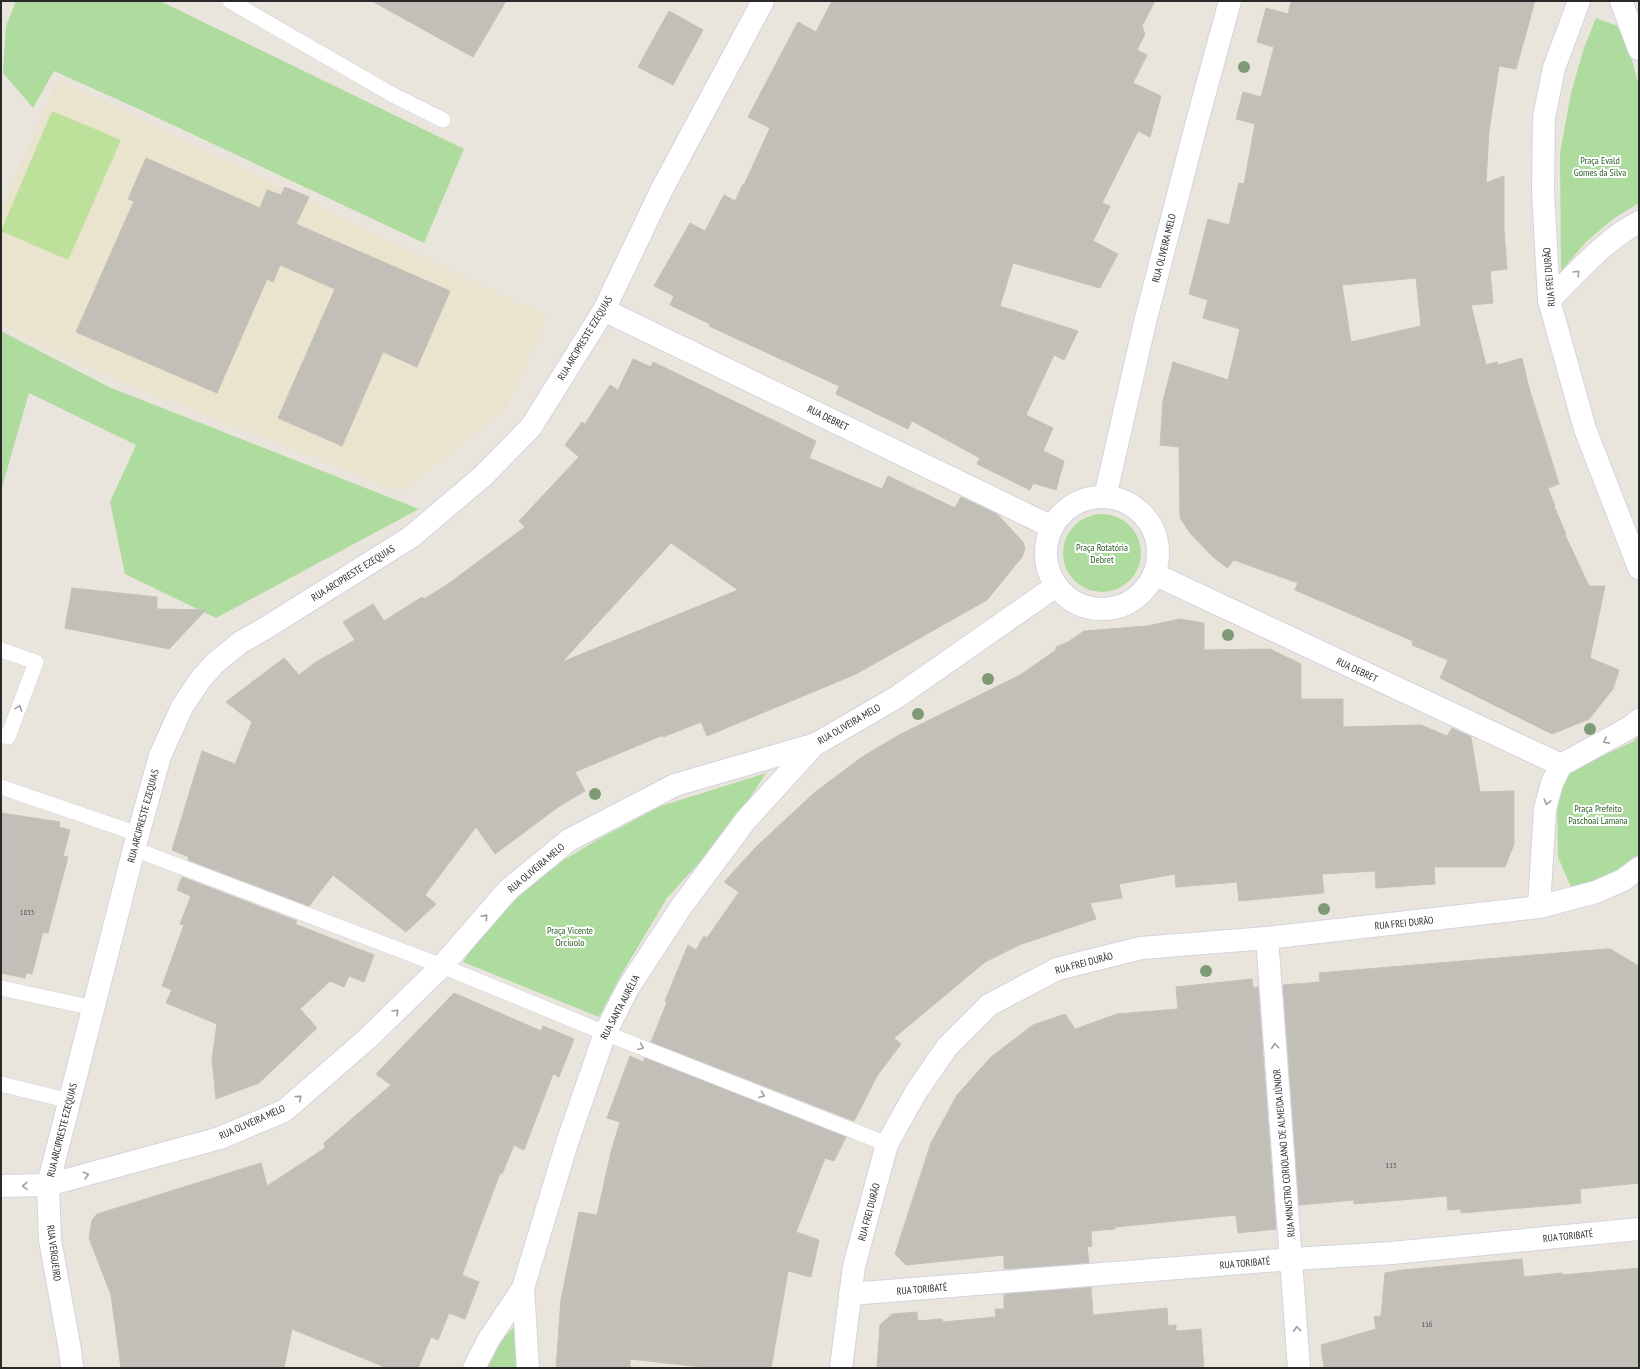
<svg xmlns="http://www.w3.org/2000/svg" width="1640" height="1369" viewBox="0 0 1640 1369" font-family="'PT Sans Narrow',sans-serif">
  <style>
    .education { fill: #eae3cd }
    .green { fill: #aedb9e }
    .pitch { fill: #bde19b }
    .building { fill: #c2bfb9; stroke: #c5c1b6; fill-rule: evenodd }
    .lines { fill: none; stroke-linecap: round; stroke-linejoin: round }
    .lane-casing { stroke: #d2d3e0; stroke-width: 16 }
    .street-casing { stroke: #d2d3e0; stroke-width: 24 }
    .secondary-casing { stroke: #d2d3e0; stroke-width: 24 }
    .lane { stroke: #fff; stroke-width: 15 }
    .street { stroke: #fff; stroke-width: 22 }
    .secondary { stroke: #fff; stroke-width: 22 }
    .tree { fill: #7f9b75 }
    .oneway { stroke: #9f9f9f }
    .labels { text-anchor: middle; dominant-baseline: central; stroke-width: 4; stroke-linejoin: round; paint-order: stroke }
    .number-label { font-size: 8px; fill: #4f4e4d }
    .park-label { font-size: 10px; fill: #285e21; stroke: #fff }
    .street-label { font-size: 10px; fill: #292929; stroke: #fff }
  </style>
  <rect width="100%" height="100%" fill="#eae5dc"/>
  <path class="education" d="M58,79L548,317L505,410L401,492L95,371L1,325V208Z"/>
  <g class="green">
    <path d="M16,1H160L464,149L424,243L143,111L54,71L33,108L3,73L6,26Z"/>
    <path d="M1596,18L1623,28L1639,86V203L1613,219L1586,242L1561,271L1560,153L1571,93L1584,48Z"/>
    <path d="M1,331L109,387L419,509L216,618L125,574L110,502L136,445L29,393L1,491Z"/>
    <circle cx="1102" cy="553" r="39"/>
    <path d="M1639,736V856L1610,876L1571,887L1558,857L1557,800L1566,773L1634,741Z"/>
    <path d="M766,773L739,815L707,854L667,898L621,975L599,1017L463,962L479,937L495,919L528,888L562,861L599,839L661,806Z"/>
    <path d="M517,1323L521,1368H487L494,1349Z"/>
  </g>
  <path class="pitch" d="M52,111L121,140L68,260L1,231Z"/>
  <g class="building">
    <path d="M372,1H506L473,57Z"/>
    <path d="M832,1H1155L1142,26L1145,34L1137,50L1147,55L1133,83L1161,96L1150,137L1138,131L1102,203L1110,206L1093,241L1118,254L1100,288L1013,263L1000,306L1078,331L1064,360L1054,355L1026,415L1053,428L1043,451L1064,461L1056,490L1033,483L1030,490L977,464L980,458L912,421L908,429L836,394L839,386L709,326L710,324L670,305L674,296L654,286L690,223L705,231L724,195L735,201L743,184L744,185L770,128L748,117L798,22L816,32Z"/>
    <path d="M1291,1H1535L1516,69L1499,66L1489,131L1486,183L1504,176V230L1507,269L1490,271L1493,303L1471,305L1486,365L1497,362L1498,365L1522,358L1529,388L1559,484L1548,488L1555,506H1554L1566,534L1565,535L1589,586H1605L1590,658L1619,670L1613,689L1589,719L1552,734L1440,678L1448,660L1412,645L1413,641L1295,590L1298,583L1234,560L1227,568L1212,556L1190,533L1180,518L1179,447L1160,445L1163,401L1173,362L1228,380L1240,329L1203,318L1208,300L1189,294L1208,219L1229,225L1239,183L1244,184L1255,124L1236,119L1243,92L1261,97L1274,47L1257,42L1266,8L1288,14ZM1416,278L1421,326L1351,342L1342,285Z"/>
    <path d="M669,11L703,30L673,85L638,67Z"/>
    <path d="M146,158L260,208L267,190L281,195L285,187L309,197L296,224L450,291L417,367L383,352L342,446L278,418L335,289L280,265L273,282L267,279L217,393L76,332L134,201L128,199Z"/>
    <path d="M633,359L651,367L653,362L816,441L809,458L882,489L888,476L955,508L961,497L997,514L1023,542L1025,549L1022,557L987,600L856,674L707,736L701,722L663,737V735L575,772L585,791L561,805L495,854L476,827L425,895L436,904L406,932L333,875L309,906L188,860L189,857L172,850L202,751L235,764L252,722L226,702L284,658L299,675L316,662L355,640L343,622L373,604L384,621L422,597L424,599L448,584L525,527L519,521L579,457L565,445L582,422L585,424L610,385L618,390ZM671,543L738,590L562,662Z"/>
    <path d="M72,588L157,597V609L206,610L169,649L65,628Z"/>
    <path d="M1180,619L1204,623V650L1270,649L1301,664V699H1343V727L1421,725L1447,736L1452,728L1471,737L1480,792L1514,791V844L1505,867H1434L1435,884L1376,888L1375,871L1322,874L1324,893L1239,901L1237,882L1176,887L1175,874L1119,884L1122,898L1090,903L1096,919L1019,945L985,962L894,1038L901,1044L877,1076L854,1121L651,1042L667,1002L665,1001L688,945L696,950L704,936L707,938L739,892L724,882L756,847L814,793L862,757L899,735L1020,675L1056,650V647L1068,642L1084,631L1147,626Z"/>
    <path d="M1,813L60,822L59,827L70,830L63,856L68,857L48,933L43,932L32,974L26,973L25,978L1,973Z"/>
    <path d="M182,877L297,921L295,924L374,955L364,982L349,976L344,987L330,981L300,1009L317,1028L259,1083L216,1099L212,1059L217,1024L166,1003L172,990L162,986L184,925L180,924L191,896L177,890Z"/>
    <path d="M1606,949H1610L1639,966V1183L1580,1189L1581,1203L1461,1213V1209L1448,1210L1447,1196L1354,1204V1200L1299,1205L1283,985L1320,982L1319,973Z"/>
    <path d="M1252,979L1253,988L1258,987L1276,1229L1238,1233L1236,1215L1115,1227V1229L1091,1231L1092,1246L1087,1247L1089,1263L1004,1269V1255L906,1265L895,1254L931,1143L957,1095L991,1057L1033,1025L1065,1014L1075,1029L1117,1014L1178,1009L1176,987Z"/>
    <path d="M454,993L541,1031L543,1026L574,1039L559,1077L553,1074L524,1150L514,1145L502,1174L500,1173L462,1275L479,1282L465,1319L449,1313L438,1340L431,1337L418,1368H387L292,1329L284,1368H121L111,1295L89,1238L92,1220L97,1214L261,1163L267,1186L325,1148L324,1143L391,1085L376,1074Z"/>
    <path d="M630,1056L643,1062L645,1058L846,1137L834,1161L825,1158L796,1232L819,1240L811,1277L788,1271L771,1368H710L630,1359V1368H556L561,1299L579,1212L597,1215L611,1152L620,1122L607,1118Z"/>
    <path d="M1522,1259L1524,1277L1562,1273V1275L1639,1268V1368H1324L1321,1345L1376,1329L1374,1317L1381,1316L1385,1273L1402,1270Z"/>
    <path d="M1091,1287L1093,1315L1167,1308L1168,1326L1176,1325V1331L1201,1329L1204,1368H877L880,1325L892,1314L917,1312L918,1321L942,1319L943,1322L996,1317L995,1309H1004V1294Z"/>
  </g>
  <g class="lines">
    <defs>
      <g id="lane">
        <path d="M230,1L393,95L443,120"/>
        <path d="M1,650L36,662L8,737L1,735"/>
        <path d="M1,787L138,834"/>
        <path d="M134,849L442,966L605,1033L887,1144"/>
        <path d="M1,988L94,1008"/>
        <path d="M1,1084L70,1101"/>
      </g>
      <g id="street">
        <path d="M763,1L662,189L604,310L531,427L483,476L411,537L264,629L241,642L215,663L200,680L182,707L160,756L134,849L48,1185L220,1138L284,1111L367,1039L442,966L508,890L569,840L675,785L816,744L897,697L1056,586"/>
        <path d="M1579,1L1554,68L1544,117L1543,191L1549,300L1585,429L1639,568"/>
        <path d="M1621,1L1639,49"/>
        <path d="M1549,300C1577,273 1604,240 1639,222"/>
        <path d="M604,310L1052,527"/>
        <path d="M1105,497L1145,322L1198,118L1230,1"/>
        <circle cx="1102" cy="553" r="56"/>
        <path d="M1154,574L1561,765"/>
        <path d="M1539,907L1545,809L1552,783L1561,765L1629,728L1639,720"/>
        <path d="M1267,938L1299,1368"/>
        <path d="M850,1294L1292,1259L1392,1253L1639,1229"/>
        <path d="M474,1368L489,1339L523,1288"/>
        <path d="M528,1368L523,1288L567,1143L605,1033L628,988L681,907L746,820L815,744"/>
        <path d="M841,1368L854,1266L887,1144L916,1092L947,1047L989,1005L1057,969L1141,948L1267,938L1539,907L1596,892L1623,880L1639,868"/>
      </g>
      <path id="secondary" d="M1,1186L48,1185L50,1240L70,1350L72,1368"/>
    </defs>
    <use href="#lane" class="lane-casing"/>
    <use href="#street" class="street-casing"/>
    <use href="#secondary" class="secondary-casing"/>
    <use href="#lane" class="lane"/>
    <use href="#street" class="street"/>
    <use href="#secondary" class="secondary"/>
  </g>
  <g class="tree">
    <circle cx="1244" cy="67" r="6"/>
    <circle cx="1228" cy="635" r="6"/>
    <circle cx="988" cy="679" r="6"/>
    <circle cx="918" cy="714" r="6"/>
    <circle cx="1590" cy="729" r="6"/>
    <circle cx="595" cy="794" r="6"/>
    <circle cx="1324" cy="909" r="6"/>
    <circle cx="1206" cy="971" r="6"/>
  </g>
  <defs><path id="oneway-chevron" d="M-2-3.5L2.5 0L-2 3.5" fill="none" stroke-width="1.6" stroke-linecap="round" stroke-linejoin="round"/></defs>
  <g class="oneway">
    <use href="#oneway-chevron" transform="translate(1577 273) rotate(-45)"/>
    <use href="#oneway-chevron" transform="translate(19 708) rotate(-70)"/>
    <use href="#oneway-chevron" transform="translate(1606 741) rotate(151)"/>
    <use href="#oneway-chevron" transform="translate(1547 802) rotate(105)"/>
    <use href="#oneway-chevron" transform="translate(485 917) rotate(-49)"/>
    <use href="#oneway-chevron" transform="translate(396 1012) rotate(-44)"/>
    <use href="#oneway-chevron" transform="translate(1275 1046) rotate(-95)"/>
    <use href="#oneway-chevron" transform="translate(641 1047) rotate(22)"/>
    <use href="#oneway-chevron" transform="translate(762 1095) rotate(22)"/>
    <use href="#oneway-chevron" transform="translate(299 1098) rotate(-40)"/>
    <use href="#oneway-chevron" transform="translate(86 1175) rotate(-15)"/>
    <use href="#oneway-chevron" transform="translate(25 1186) rotate(178)"/>
    <use href="#oneway-chevron" transform="translate(1297 1329) rotate(-94)"/>
  </g>
  <g class="labels">
    <g class="number-label">
      <text x="27" y="912">1833</text>
      <text x="1391" y="1165">113</text>
      <text x="1427" y="1324">116</text>
    </g>
    <g class="park-label">
      <text x="1600" y="160">Praça Evald<tspan x="1600" dy="12">Gomes da Silva</tspan></text>
      <text x="1102" y="547">Praça Rotatória<tspan x="1102" dy="12">Debret</tspan></text>
      <text x="1598" y="808">Praça Prefeito<tspan x="1598" dy="12">Paschoal Lamana</tspan></text>
      <text x="570" y="930">Praça Vicente<tspan x="570" dy="12">Orciuolo</tspan></text>
    </g>
    <g class="street-label">
      <text transform="translate(1164 248) rotate(-76)">RUA OLIVEIRA MELO</text>
      <text transform="translate(1549 277) rotate(-95)">RUA FREI DURÃO</text>
      <text transform="translate(585 338) rotate(-59)">RUA ARCIPRESTE EZEQUIAS</text>
      <text transform="translate(828 418) rotate(26)">RUA DEBRET</text>
      <text transform="translate(353 573) rotate(-32)">RUA ARCIPRESTE EZEQUIAS</text>
      <text transform="translate(1357 670) rotate(25)">RUA DEBRET</text>
      <text transform="translate(849 724) rotate(-30)">RUA OLIVEIRA MELO</text>
      <text transform="translate(143 816) rotate(-75)">RUA ARCIPRESTE EZEQUIAS</text>
      <text transform="translate(536 868) rotate(-40)">RUA OLIVEIRA MELO</text>
      <text transform="translate(1404 923) rotate(-6)">RUA FREI DURÃO</text>
      <text transform="translate(1084 963) rotate(-15)">RUA FREI DURÃO</text>
      <text transform="translate(620 1007) rotate(-62)">RUA SANTA AURÉLIA</text>
      <text transform="translate(252 1122) rotate(-24)">RUA OLIVEIRA MELO</text>
      <text transform="translate(62 1130) rotate(-76)">RUA ARCIPRESTE EZEQUIAS</text>
      <text transform="translate(1284 1153) rotate(-95)">RUA MINISTRO CORIOLANO DE ALMEIDA JÚNIOR</text>
      <text transform="translate(869 1212) rotate(-75)">RUA FREI DURÃO</text>
      <text transform="translate(1568 1236) rotate(-6)">RUA TORIBATÉ</text>
      <text transform="translate(54 1253) rotate(83)">RUA VERGUEIRO</text>
      <text transform="translate(1245 1263) rotate(-5)">RUA TORIBATÉ</text>
      <text transform="translate(922 1289) rotate(-5)">RUA TORIBATÉ</text>
    </g>
  </g>
  <rect width="1640" height="1369" fill="none" stroke="#292929" stroke-width="4"/>
</svg>
